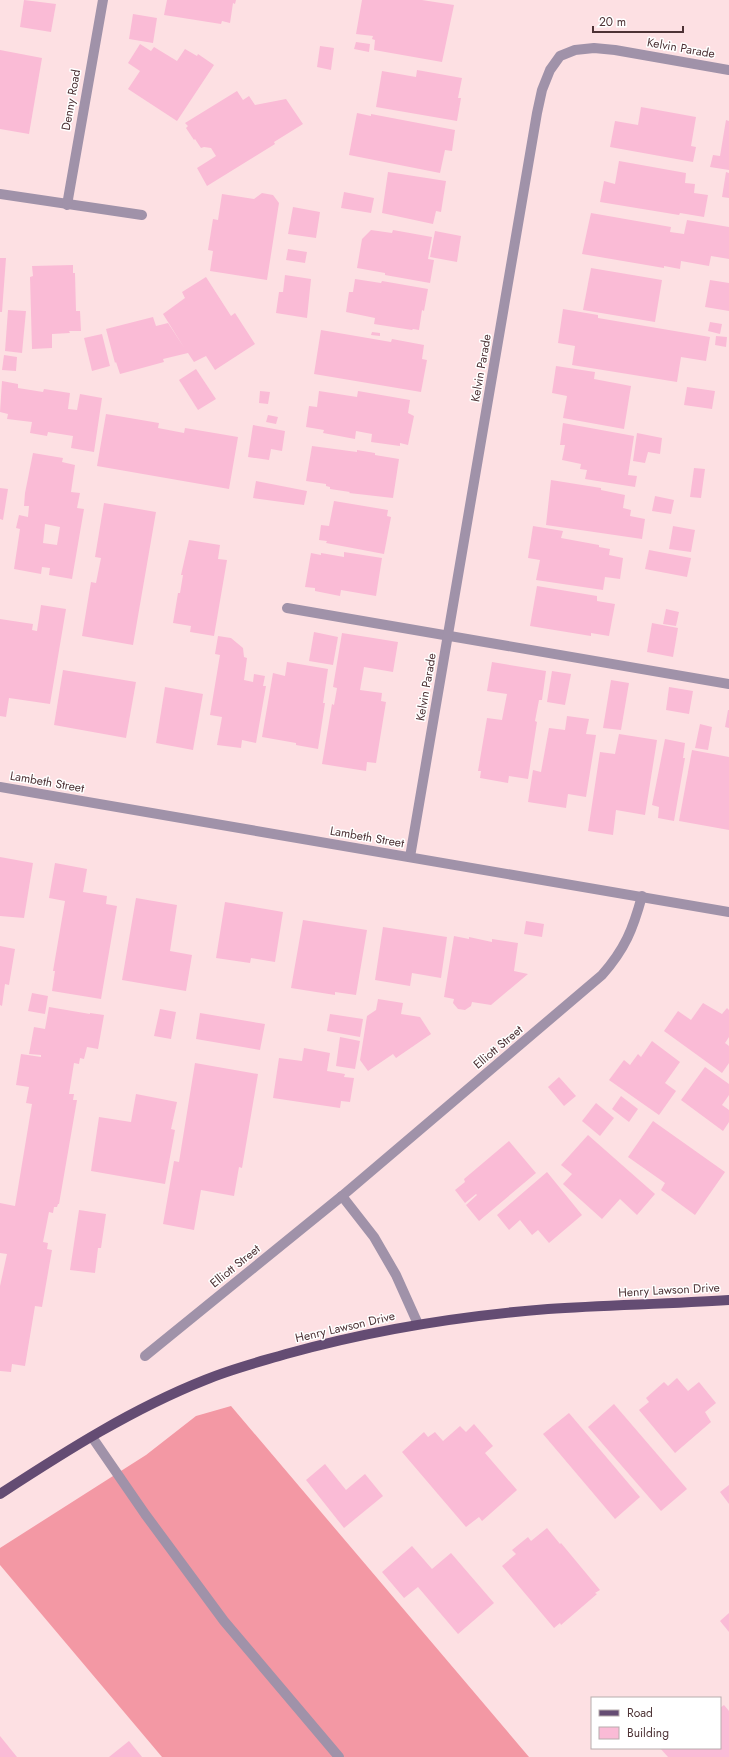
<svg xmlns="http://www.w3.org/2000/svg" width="729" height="1757" viewBox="0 0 729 1757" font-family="Jost,sans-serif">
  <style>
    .forest { fill: #f398a4 }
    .building { fill: #fabbd6; fill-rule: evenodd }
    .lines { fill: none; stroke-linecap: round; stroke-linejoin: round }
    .minor { stroke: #a092a9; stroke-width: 10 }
    .major { stroke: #644c73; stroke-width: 10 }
    .labels { text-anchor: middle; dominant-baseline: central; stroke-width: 3; stroke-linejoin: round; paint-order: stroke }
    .street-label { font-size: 12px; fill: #4d3235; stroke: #fff }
  </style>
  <rect width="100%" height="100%" fill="#fde0e3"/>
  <path class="forest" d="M231,1406L529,1757H162L0,1565V1548L146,1455L196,1416Z"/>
  <g class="building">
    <path d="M24,0L56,4L51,32L20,27Z"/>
    <path d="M167,0H236L235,4L233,3L230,23L222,21L221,24L164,15Z"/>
    <path d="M362,0H422L454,5L442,62L374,50L375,40L372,39L373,36L356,34Z"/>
    <path d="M133,14L157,18L153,43L129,39Z"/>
    <path d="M356,42L370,44L369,52L354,49Z"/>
    <path d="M140,44L151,51L154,47L177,61L185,49L197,56L198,54L214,65L177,121L128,89L140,71L128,63Z"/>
    <path d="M320,46L334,48L331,70L317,67Z"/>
    <path d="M0,50L42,58L29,134L0,129Z"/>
    <path d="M417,70L462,78L458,98H461L457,121L376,107L382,71L416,77Z"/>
    <path d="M237,91L243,100L249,96L255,105L286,99L303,124L274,142L275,144L207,186L197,168L216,156L211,148L204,147L201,148L195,139L194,140L186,128L188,126L185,123Z"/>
    <path d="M641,107L696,117L691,146L696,147L693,162L610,147L615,121L638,125Z"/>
    <path d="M357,113L371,116V114L455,130L452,151L445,150L440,173L349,155Z"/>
    <path d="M726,120L729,121V170L710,167L713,155L720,156Z"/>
    <path d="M619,161L686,173L685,183L695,184L694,193L708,195L704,217L680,213L679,215L600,202L604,181L615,184Z"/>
    <path d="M388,172L446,181L441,212L436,211L433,224L382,213Z"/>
    <path d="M726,172L729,173V198L722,197Z"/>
    <path d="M344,192L374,198L371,213L341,208Z"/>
    <path d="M262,193L273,195L279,203L267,280L210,271L213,251L208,250L213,219L218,220L222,194L254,199Z"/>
    <path d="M293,207L320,212L316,238L288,234Z"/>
    <path d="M591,213L671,227L670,232L684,234L687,220L729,227V259L711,256L709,266L681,261L680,269L664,266V268L582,254Z"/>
    <path d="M371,230L392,233L393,230L432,237L428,259L434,260L430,283L385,275V273L357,268L362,239Z"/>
    <path d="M435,231L461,236L457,262L430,257Z"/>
    <path d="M288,249L307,252L305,263L286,260Z"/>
    <path d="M0,258H6L2,312H0Z"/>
    <path d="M73,265V273H75L76,311H80L81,331H69L70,333L52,334V348L32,349L30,277L33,276L32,266Z"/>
    <path d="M591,268L662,280L655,322L583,310Z"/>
    <path d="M285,275L311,279L307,318L276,313L279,292H283Z"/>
    <path d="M206,277L231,316L235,313L255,344L215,370L206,356L194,362L188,353L163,359L164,362L120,374L116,362L115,363L106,329L153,317L156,326L168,323L185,349L163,314L185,298L182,292Z"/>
    <path d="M355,279L381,283L382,281L428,289L424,311L422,310L419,330L413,329L412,330L374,324L375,318L346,312L349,292H353Z"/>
    <path d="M710,280L729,283V311L705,307Z"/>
    <path d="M563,309L598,315V318L710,337L706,361L681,357L677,382L572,365L575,346L558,343Z"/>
    <path d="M8,310L26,311L22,353L5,351Z"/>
    <path d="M710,322L722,324L720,334L708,331Z"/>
    <path d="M321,330L391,342L392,339L424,345L422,359L427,360L421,392L314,374Z"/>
    <path d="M372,332L380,333V336L371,335Z"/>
    <path d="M102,334L110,366L92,371L84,338Z"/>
    <path d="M716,336L727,337L726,347L715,345Z"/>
    <path d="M4,355L17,357L16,371L2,370Z"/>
    <path d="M556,366L595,372L594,379L631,386L624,429L563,418L567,396L552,393Z"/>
    <path d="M196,369L216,399L198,410L179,380Z"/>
    <path d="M2,381L18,384V388L43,392L44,389L70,393L68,409L77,410L80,394L102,398L94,452L71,448L73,436L48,432L47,436L30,433L32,422L7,419L8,414L0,412Z"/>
    <path d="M687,387L715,391L712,409L684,405Z"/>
    <path d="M260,391L270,392L268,404L259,403Z"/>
    <path d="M319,391L357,397L358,391L410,400L408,413L414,416L408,445L400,443V446L371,442L372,434L356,431L355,439L323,433L324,430L306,427L309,406L317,407Z"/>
    <path d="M106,414L159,423L158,428L184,433L185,428L238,437L229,489L97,466Z"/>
    <path d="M268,415L278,417L276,424L266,422Z"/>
    <path d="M563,423L634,436L628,475L637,476L635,487L585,479L587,470L580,469L581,464L562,460L565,445H560Z"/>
    <path d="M253,425L285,431L282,451L271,449L269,460L248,457Z"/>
    <path d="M637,433L662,438L660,454L648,452L645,463L633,461Z"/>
    <path d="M312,446L357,452V450L375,453V455L399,459L393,498L349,493L350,492L330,489V487L326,486V484L306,481Z"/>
    <path d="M33,453L63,458L62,462L75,465L71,492L80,493L77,508L84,509L72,579L49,575L50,568L42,567L41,574L14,569L20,529L16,528L19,515L28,517L29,506H24L25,493ZM45,524L60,527L57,545L43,543Z"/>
    <path d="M694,468L705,469L701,498L690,497Z"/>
    <path d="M551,480L601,488V490L625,495L623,508L631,510L630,516L645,519L642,539L546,525Z"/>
    <path d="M256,481L307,491L304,505L253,498Z"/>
    <path d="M0,488L8,489L3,520L0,519Z"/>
    <path d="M655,496L674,500L671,514L652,511Z"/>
    <path d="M334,501L388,510L387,516L391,517L384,554L326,543L327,541L319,540L321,525L329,526Z"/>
    <path d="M104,503L156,512L133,645L82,636L91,582L96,583L101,558L95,557Z"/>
    <path d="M533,526L563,531L561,538L599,545V547L610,549L609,555L623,558L620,579L605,577L603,590L536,580L540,560L528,558Z"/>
    <path d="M673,526L695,530L691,552L669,549Z"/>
    <path d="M189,540L220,545L218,559L227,560L214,636L190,632L191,626L173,623L178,593H180L183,575H181Z"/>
    <path d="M649,550L691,558L687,577L645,569Z"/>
    <path d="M344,552L382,558L376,596L341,590L340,596L315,591V588L305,587L311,553L321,555V553L344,557Z"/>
    <path d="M537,586L597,596V601L615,604L609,636L591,633V636L530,626Z"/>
    <path d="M41,605L66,609L50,704L9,698L6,717L0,716V619L33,624L32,630L37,631Z"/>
    <path d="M666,609L679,612L676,626L663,624Z"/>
    <path d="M652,623L678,628L673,657L647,652Z"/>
    <path d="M314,632L338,637L333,665L309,661Z"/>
    <path d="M342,633L398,642L393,672L364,667L360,690L382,693L381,701L386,702L376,763L367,762L366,771L322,764L332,704L334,705L337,688L333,687Z"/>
    <path d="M218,636L231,638L243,648L244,657L247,658L244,680L253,682L254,674L265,676L263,686H266L256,743L242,740L241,748L217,745L222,717L210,715L220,655L215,654Z"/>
    <path d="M287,662L328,669L323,703H325L318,749L296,745V743L262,737L273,673L285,676Z"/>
    <path d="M492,662L546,671L542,700H539L535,721L537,722L528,779L509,776L508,783L480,778L481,771H478L487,718L502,720L507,694L487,691Z"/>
    <path d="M63,670L136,682L126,738L54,725Z"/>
    <path d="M552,671L571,674L565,705L547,702Z"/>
    <path d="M611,680L629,683L621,730L603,728Z"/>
    <path d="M165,687L203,694L193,750L156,743Z"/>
    <path d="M669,687L693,691L689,714L666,710Z"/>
    <path d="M728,710H729V728L725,727Z"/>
    <path d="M567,716L589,719L586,734L596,735L586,797L568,794L566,808L528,802L533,770L541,772L549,728L565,730Z"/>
    <path d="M700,724L712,727L708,750L695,748Z"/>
    <path d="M619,734L657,740L645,815L616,810L613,835L588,831L600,752L615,754Z"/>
    <path d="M665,739L685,743L683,758H685L674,821L658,818L659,807L652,805Z"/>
    <path d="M692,750L729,757V830L679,821Z"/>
    <path d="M0,857L33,863L24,918L0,916Z"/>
    <path d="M55,863L87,869L83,892L107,896L106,904L117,906L101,999L52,991L55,971H53L65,901L49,898Z"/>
    <path d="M136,898L177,905L170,951L192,955L186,991L122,980Z"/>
    <path d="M225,902L283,912L275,962L251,958L250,963L216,958Z"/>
    <path d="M303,920L367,930L356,995L335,992V995L291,988Z"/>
    <path d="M526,921L544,924L542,937L524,934Z"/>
    <path d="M383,927L447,937L441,978L412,973L410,986L375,980Z"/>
    <path d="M454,936L469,939V937L492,942V939L518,943L514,971L528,974L491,1005L472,1002L471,1006L465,1010L458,1009L453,1003L454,999L444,997Z"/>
    <path d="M0,946L15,949L9,985L5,984L2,1006L0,1005Z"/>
    <path d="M32,993L48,996L45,1014L28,1011Z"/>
    <path d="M378,999L403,1003L401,1014L420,1017L431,1034L396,1058L393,1054L368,1071L360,1060L367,1016L376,1010Z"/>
    <path d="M703,1003L722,1014L727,1008L729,1010V1037L725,1043L729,1046V1063L722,1073L664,1031L678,1011L691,1020Z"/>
    <path d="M49,1007L90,1014V1013L104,1015L98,1049L87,1047L84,1059L80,1058L79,1064L74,1063L69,1094H74L73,1100H77L59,1204H58L57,1207H54L53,1213L49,1212L43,1242L48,1243L47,1249L52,1250L42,1307L35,1306L25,1366L12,1364L11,1372L0,1371V1286L7,1254L0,1253V1203L15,1206L32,1104L26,1103L29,1087L16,1085L21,1054L41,1057V1055L29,1054L34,1027L45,1029Z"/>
    <path d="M160,1009L176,1012L171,1039L154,1036Z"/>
    <path d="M200,1013L265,1024L260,1050L196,1039Z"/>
    <path d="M330,1014L363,1019L360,1037L327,1031Z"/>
    <path d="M340,1037L360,1041L355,1069L336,1066Z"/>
    <path d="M652,1041L680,1062L665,1083L676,1091L659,1115L609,1080L624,1060L630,1065L638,1054L641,1057Z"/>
    <path d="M304,1048L330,1053L327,1071L345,1074L344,1077L354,1078L350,1102L341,1101L340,1108L273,1098L279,1058L302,1061Z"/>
    <path d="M195,1063L258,1074L242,1168L239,1167L234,1196L201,1190L194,1230L163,1224L174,1161L179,1162Z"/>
    <path d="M705,1067L729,1084V1095L722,1105L729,1110V1122L723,1131L681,1100Z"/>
    <path d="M559,1077L576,1096L564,1106L548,1087Z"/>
    <path d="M136,1094L177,1102L171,1129L175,1130L165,1184L91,1171L99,1117L131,1122Z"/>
    <path d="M621,1096L638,1109L629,1122L612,1109Z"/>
    <path d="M596,1103L614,1118L600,1136L582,1121Z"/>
    <path d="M653,1121L725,1172L695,1215L661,1190L665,1183L628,1157Z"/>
    <path d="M588,1135L655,1194L637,1215L620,1199L602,1219L563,1184L572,1174L561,1165Z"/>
    <path d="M509,1141L536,1173L479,1221L466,1205L477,1195L476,1194L465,1203L455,1190L465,1182L464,1179Z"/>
    <path d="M547,1172L582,1215L549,1243L538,1230L532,1235L520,1220L509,1230L497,1215Z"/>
    <path d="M79,1210L106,1214L101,1248H98L95,1273L70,1270Z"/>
    <path d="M677,1378L688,1391L699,1382L716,1403L705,1412L711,1422L675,1453L639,1410L649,1402L646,1398L664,1382L668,1386Z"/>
    <path d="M614,1404L687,1489L661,1511L588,1427Z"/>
    <path d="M569,1413L640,1497L615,1519L543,1434Z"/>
    <path d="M474,1424L493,1446L485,1453L517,1490L482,1521L479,1517L466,1527L402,1452L424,1432L428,1437L435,1432L443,1441L460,1426L466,1432Z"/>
    <path d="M325,1464L346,1490L365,1474L383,1496L344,1528L306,1480Z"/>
    <path d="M729,1485V1504L720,1492Z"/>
    <path d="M547,1528L560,1544L561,1543L600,1590L595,1593L597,1594L561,1625L560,1623L554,1628L502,1566L516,1554L512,1550L528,1537L531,1541Z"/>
    <path d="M412,1546L432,1569L451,1553L494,1603L458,1634L418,1587L404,1598L382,1572Z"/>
    <path d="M729,1613V1632L720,1621Z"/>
    <path d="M724,1705L729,1711V1757H668L660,1748H720V1708Z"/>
    <path d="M0,1736L17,1757H0Z"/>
    <path d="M129,1741L142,1757H109Z"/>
  </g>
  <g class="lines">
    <g class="minor">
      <path d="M0,194L142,215"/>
      <path d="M67,205L103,0"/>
      <path d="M287,608L729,684"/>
      <path d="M0,787L729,912"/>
      <path d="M410,857L537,113L542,90L550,70L560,56L575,50L594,48L615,50L729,70"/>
      <path d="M342,1196L374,1237L396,1275L418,1324"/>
      <path d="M145,1356L342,1196L602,975C625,949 633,929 642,896"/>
      <path d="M92,1437L145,1514L224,1621L339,1757"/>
    </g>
    <path class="major" d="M0,1494C66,1451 132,1409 205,1380C231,1369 259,1362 286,1354C372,1330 459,1316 548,1309C608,1305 669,1304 729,1300"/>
  </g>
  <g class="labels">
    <g class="street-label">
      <text transform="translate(681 48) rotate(10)">Kelvin Parade</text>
      <text transform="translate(71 100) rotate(-80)">Denny Road</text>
      <text transform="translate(481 368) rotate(-80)">Kelvin Parade</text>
      <text transform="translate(426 687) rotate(-80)">Kelvin Parade</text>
      <text transform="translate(47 782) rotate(10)">Lambeth Street</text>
      <text transform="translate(367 837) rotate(10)">Lambeth Street</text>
      <text transform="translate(498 1047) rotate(-40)">Elliott Street</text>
      <text transform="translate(235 1266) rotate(-39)">Elliott Street</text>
      <text transform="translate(669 1290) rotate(-3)">Henry Lawson Drive</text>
      <text transform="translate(345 1327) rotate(-13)">Henry Lawson Drive</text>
    </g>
  </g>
  <rect x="591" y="1697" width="130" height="52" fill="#ffffff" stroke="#b8adae"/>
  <rect x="599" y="1710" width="20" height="6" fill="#644c73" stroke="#b8adae"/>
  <text x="627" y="1717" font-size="12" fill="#4d3235">Road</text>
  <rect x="599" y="1727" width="20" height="12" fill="#fabbd6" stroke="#b8adae"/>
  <text x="627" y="1737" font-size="12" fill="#4d3235">Building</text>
  <path d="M593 26v6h90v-6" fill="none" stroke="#4d3235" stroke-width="2"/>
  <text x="599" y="26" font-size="12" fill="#4d3235" stroke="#ffffff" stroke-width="3" paint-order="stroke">20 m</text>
</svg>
